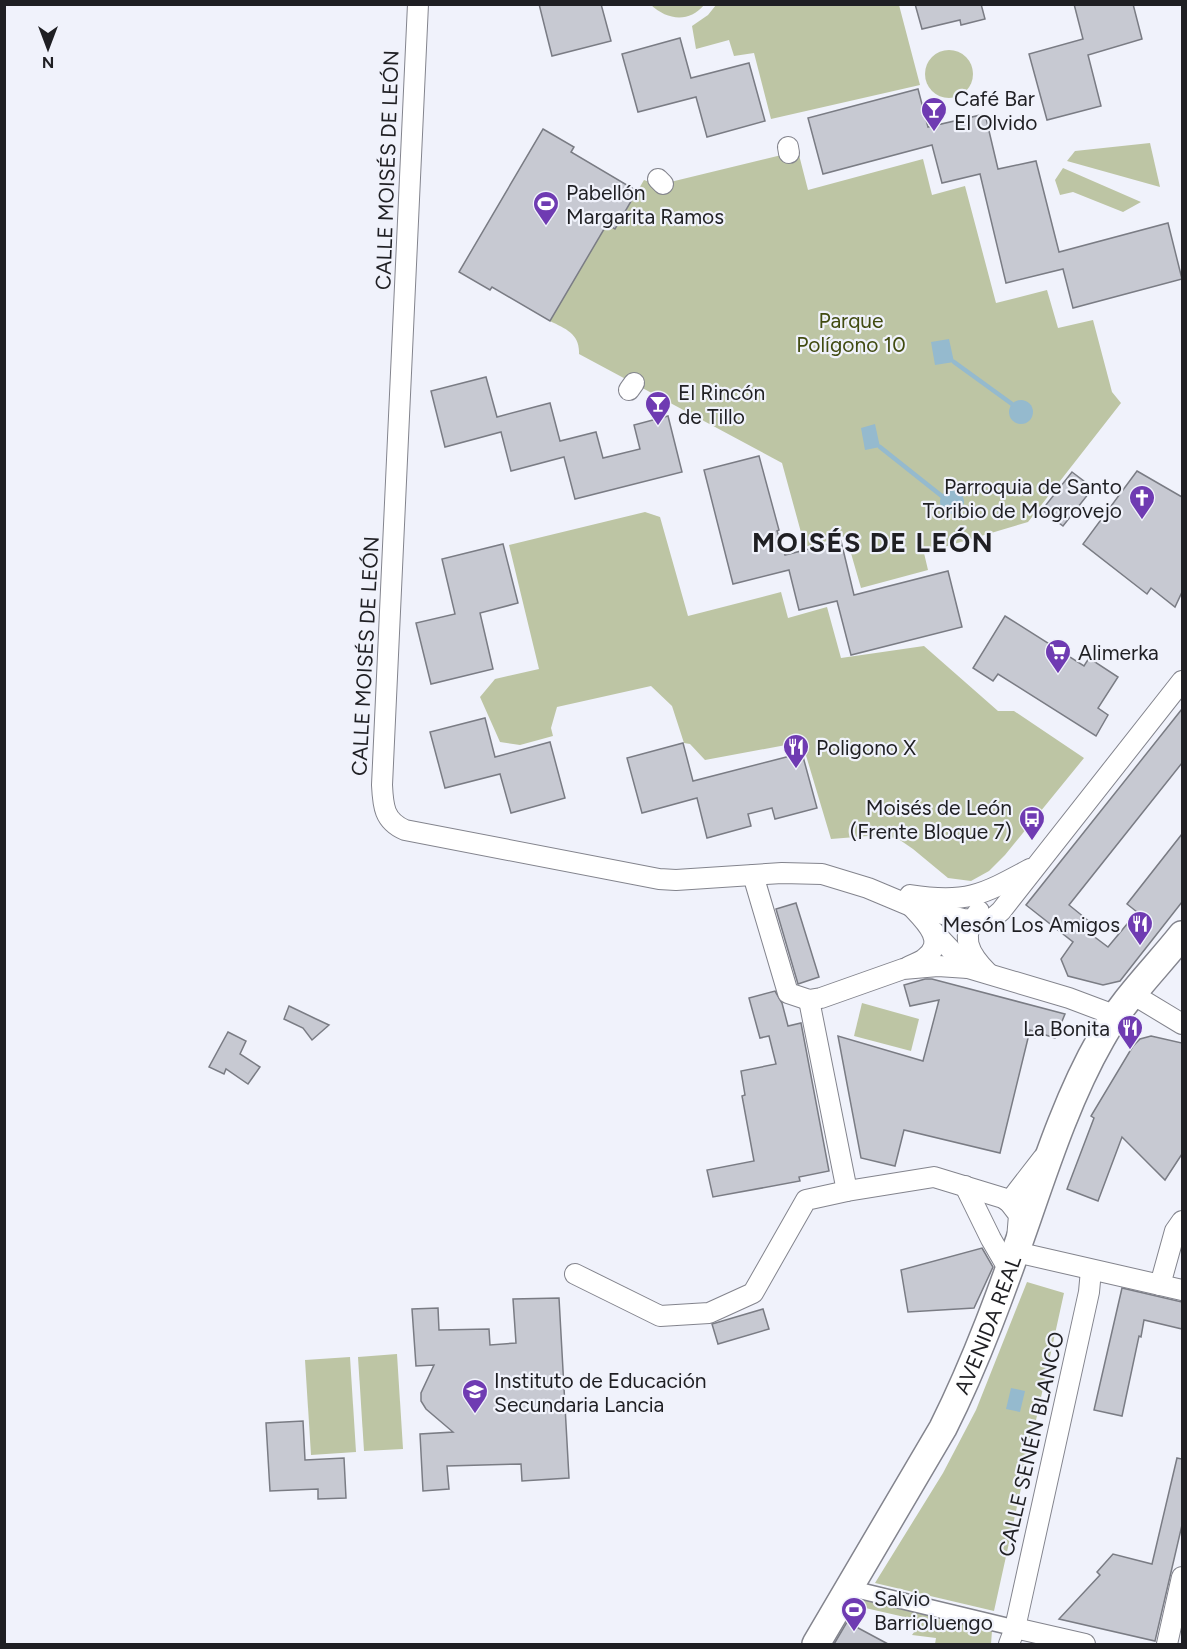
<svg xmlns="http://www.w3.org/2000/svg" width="1187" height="1649" viewBox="0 0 1187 1649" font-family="Figtree,sans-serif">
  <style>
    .green { fill: #bdc5a4 }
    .water { fill: #95bace }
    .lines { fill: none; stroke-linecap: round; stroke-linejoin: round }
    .stream { stroke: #95bace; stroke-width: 4.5 }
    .building { fill: #c7c9d2; stroke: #7a7c84; stroke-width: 1.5 }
    .pedestrian-casing { stroke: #83848d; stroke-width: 18 }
    .minor-casing { stroke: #83848d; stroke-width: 22 }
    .secondary-casing { stroke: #83848d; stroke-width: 30 }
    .pedestrian { stroke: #fff; stroke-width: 15 }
    .minor { stroke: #fff; stroke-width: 20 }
    .secondary { stroke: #fff; stroke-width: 27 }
    .labels { text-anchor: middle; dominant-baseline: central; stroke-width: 4.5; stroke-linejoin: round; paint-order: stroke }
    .poi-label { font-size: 21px; fill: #1f1f23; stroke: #f0f2fb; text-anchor: start }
    .street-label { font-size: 21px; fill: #1f1f23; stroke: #f0f2fb }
    .park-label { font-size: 21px; fill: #414b11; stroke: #f0f2fb }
    .district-label { font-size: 27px; font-weight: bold; letter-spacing: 1.5px; fill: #1f1f23; stroke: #f0f2fb }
  </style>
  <rect width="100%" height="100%" fill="#f0f2fb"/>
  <g class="green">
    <path d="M651,5H704C689,23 667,20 651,5Z"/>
    <path d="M716,5H899L920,85L771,119L754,53L734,56L729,40L696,49L692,26L708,15Z"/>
    <circle cx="949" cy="74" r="24"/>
    <path d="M1150,143L1160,187L1067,161L1075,151Z"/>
    <path d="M798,151L808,190L923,159L932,195L965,186L996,303L1047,290L1058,328L1093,320L1112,392L1121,403L1028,522L924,553L928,570L861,588L846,536L805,547L782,463L579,354C580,334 566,329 550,321L607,224L615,229L644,180L658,185Z"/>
    <path d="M1063,168L1141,202L1123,212L1073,192L1060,195L1055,180Z"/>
    <path d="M645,512L660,517L688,616L781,592L788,618L827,607L841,658L924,646L998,711H1014L1084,758L1005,855L989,871L971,881L948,878L913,849L897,838L868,836L831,839L802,742L705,760L690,744L684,743L672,706L651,686L557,707L551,728L553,736L520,745L500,742L480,697L495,679L539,669L509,545Z"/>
    <path d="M862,1003L919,1019L911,1051L854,1036Z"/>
    <path d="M1027,1282L1064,1293L994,1611L875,1583L943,1473L976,1410Z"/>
    <path d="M397,1354L403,1449L364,1451L358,1357Z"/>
    <path d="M350,1357L356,1452L311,1455L305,1360Z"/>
    <path d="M871,1585L993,1617L991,1644H935L936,1638L912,1635L922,1621L861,1607Z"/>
  </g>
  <g class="water">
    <path d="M949,339L954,362L935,365L931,342Z"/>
    <circle cx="1021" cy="412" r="12"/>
    <path d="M875,424L880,447L865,450L861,428Z"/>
    <circle cx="952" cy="502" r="12"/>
    <path d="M1011,1388L1025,1391L1020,1412L1006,1409Z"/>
  </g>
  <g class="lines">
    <g class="stream">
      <path d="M954,362L1012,404"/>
      <path d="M880,447L943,497"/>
    </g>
  </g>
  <g class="building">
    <path d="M539,4H601L611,41L552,56Z"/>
    <path d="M915,4H981L985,19L961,25L960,20L922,29Z"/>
    <path d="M1074,4H1133L1142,39L1088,55L1101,106L1047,120L1029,54L1083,39Z"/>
    <path d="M680,38L691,78L749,63L765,121L707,137L696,97L638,112L622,54Z"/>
    <path d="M918,89L928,127L985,114L998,169L1036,161L1059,252L1168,223L1182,279L1073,308L1063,269L1006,283L980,174L942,183L932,145L823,174L808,118Z"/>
    <path d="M543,129L574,147L571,152L637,191L615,229L607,224L550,321L492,287L490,290L459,272Z"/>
    <path d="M486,377L497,417L550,403L560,441L596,432L603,458L640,449L634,425L668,416L682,472L575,499L564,457L511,471L501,432L445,447L431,391Z"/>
    <path d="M759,456L779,530L777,531L785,555L841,541L854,595L948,571L962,627L851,655L837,601L799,610L789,570L733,584L704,470Z"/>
    <path d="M1137,471L1182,497V592L1175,607L1151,588L1147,594L1083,544Z"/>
    <path d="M1072,472L1093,488L1063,526L1042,510Z"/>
    <path d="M503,544L518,603L480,613L493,669L431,684L416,623L455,614L442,559Z"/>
    <path d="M1005,616L1084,666L1089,658L1118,677L1098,708L1108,715L1096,736L998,674L993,681L973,668Z"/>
    <path d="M1182,709V763L1069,905L1090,922L1084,929L1108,947L1137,912L1127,904L1182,834V902L1120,981L1103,985L1068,976L1061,959L1073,942L1026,905Z"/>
    <path d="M485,718L495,757L550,742L565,798L511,813L500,774L445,788L430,732Z"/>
    <path d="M683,743L693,781L802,753L817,808L775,819L772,808L748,814L751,826L707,838L697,798L642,813L627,758Z"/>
    <path d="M796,903L819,977L798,984L776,909Z"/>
    <path d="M925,979H932L1065,1014L1055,1038L1030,1030L1000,1153L904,1130L895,1166L861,1158L838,1036L923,1061L939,1000L910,1006L904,985Z"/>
    <path d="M775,991L782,1003L788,1026L801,1023L829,1171L799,1177L800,1181L713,1197L707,1170L754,1161L742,1096L745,1095L741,1071L776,1064L769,1036L760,1038L749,998Z"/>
    <path d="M289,1006L314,1018L329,1025L312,1040L303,1028L284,1019Z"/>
    <path d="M228,1032L246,1041L240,1054L260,1067L248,1084L226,1069L224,1074L209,1067Z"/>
    <path d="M1151,1036L1182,1043V1154L1165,1180L1122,1137L1098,1201L1067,1189L1094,1118L1091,1116L1133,1046L1140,1039Z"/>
    <path d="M982,1248L993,1267L974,1308L908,1312L901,1270Z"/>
    <path d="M1122,1288L1182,1302V1329L1144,1320L1141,1337L1139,1336L1122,1416L1094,1410Z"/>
    <path d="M559,1298L569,1478L522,1481L521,1464L447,1466L449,1489L423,1491L420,1434L453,1432L426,1409L421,1401V1393L434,1365L416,1366L412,1309L438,1308L439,1330L489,1329L490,1345L516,1343L513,1299Z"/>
    <path d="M763,1309L769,1329L718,1344L712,1324Z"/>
    <path d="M303,1421L305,1460L344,1458L346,1498L318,1499V1489L270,1491L266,1423Z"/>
    <path d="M1177,1458L1182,1459V1525L1155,1641L1059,1619L1100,1575L1097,1572L1113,1554L1152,1564Z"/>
    <path d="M847,1622L888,1644H834Z"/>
  </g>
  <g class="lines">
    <defs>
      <path id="pedestrian" d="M849,1588L1015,1628"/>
      <g id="minor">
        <path d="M418,4L382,785C383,806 384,821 405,830L659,879L676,880L782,873L822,874L868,888L911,906L963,919L984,921L993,918L1001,911L1182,681"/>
        <path d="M788,147L789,153"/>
        <path d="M658,179L663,184"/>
        <path d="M629,390L634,383"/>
        <path d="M753,875L788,993L809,1000L821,998L903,969L938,966L968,968L1069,998L1117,1016"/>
        <path d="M910,895C966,904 982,895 1030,869"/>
        <path d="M979,911C959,936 968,953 988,973"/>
        <path d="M933,931L968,968"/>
        <path d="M908,967C913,964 921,962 925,958C948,941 923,919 911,906"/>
        <path d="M1134,995L1182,1024"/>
        <path d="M809,1000L847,1191"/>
        <path d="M965,1186L991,1239L1009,1270"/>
        <path d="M1009,1202L1043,1158"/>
        <path d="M575,1274L660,1316L709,1313L753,1293L806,1200L847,1191L934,1177L1003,1198L1009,1202L1019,1215L1016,1252L1182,1290"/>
        <path d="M1160,1285L1175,1231L1182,1221"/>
        <path d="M1015,1628L1085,1644"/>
        <path d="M1009,1644L1015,1628L1089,1292L1091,1270"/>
        <path d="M1167,1644L1182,1577"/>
      </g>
      <g id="secondary">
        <path id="s1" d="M816,1644L943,1428C977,1360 1003,1288 1028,1216C1048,1158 1070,1093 1101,1039C1122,1001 1155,969 1182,935"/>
      </g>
    </defs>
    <use href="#pedestrian" class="pedestrian-casing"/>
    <use href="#minor" class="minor-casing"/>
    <use href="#secondary" class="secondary-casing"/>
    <use href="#pedestrian" class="pedestrian"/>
    <use href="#minor" class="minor"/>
    <use href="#secondary" class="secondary"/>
  </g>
  <defs>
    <symbol id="bar-pin" viewBox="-11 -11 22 30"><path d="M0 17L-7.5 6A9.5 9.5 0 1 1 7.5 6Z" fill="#6f3bb2" stroke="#f0f2fb"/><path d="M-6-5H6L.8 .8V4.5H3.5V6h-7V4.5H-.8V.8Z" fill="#fff"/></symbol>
    <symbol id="stadium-pin" viewBox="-11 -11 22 30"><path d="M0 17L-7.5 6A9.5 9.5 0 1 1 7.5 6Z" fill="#6f3bb2" stroke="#f0f2fb"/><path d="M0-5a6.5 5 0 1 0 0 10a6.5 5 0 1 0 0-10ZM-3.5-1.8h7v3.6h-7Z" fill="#fff"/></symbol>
    <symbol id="church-pin" viewBox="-11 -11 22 30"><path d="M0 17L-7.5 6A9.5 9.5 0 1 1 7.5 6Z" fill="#6f3bb2" stroke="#f0f2fb"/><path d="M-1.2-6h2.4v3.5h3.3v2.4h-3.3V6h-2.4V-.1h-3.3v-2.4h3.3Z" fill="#fff"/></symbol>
    <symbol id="supermarket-pin" viewBox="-11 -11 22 30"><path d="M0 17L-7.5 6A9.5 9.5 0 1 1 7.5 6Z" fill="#6f3bb2" stroke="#f0f2fb"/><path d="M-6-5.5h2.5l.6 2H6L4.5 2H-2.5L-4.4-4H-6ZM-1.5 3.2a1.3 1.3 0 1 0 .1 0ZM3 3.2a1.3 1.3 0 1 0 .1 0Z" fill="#fff"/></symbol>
    <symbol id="restaurant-pin" viewBox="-11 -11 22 30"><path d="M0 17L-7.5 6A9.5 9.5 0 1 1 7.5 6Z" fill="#6f3bb2" stroke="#f0f2fb"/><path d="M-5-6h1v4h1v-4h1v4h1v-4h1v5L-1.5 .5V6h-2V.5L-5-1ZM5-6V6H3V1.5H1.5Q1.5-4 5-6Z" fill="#fff"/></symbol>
    <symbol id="bus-pin" viewBox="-11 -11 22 30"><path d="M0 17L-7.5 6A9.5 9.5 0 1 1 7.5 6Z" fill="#6f3bb2" stroke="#f0f2fb"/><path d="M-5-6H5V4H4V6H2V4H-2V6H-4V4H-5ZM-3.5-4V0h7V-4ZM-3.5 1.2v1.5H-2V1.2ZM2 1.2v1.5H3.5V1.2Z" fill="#fff"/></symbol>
    <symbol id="school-pin" viewBox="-11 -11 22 30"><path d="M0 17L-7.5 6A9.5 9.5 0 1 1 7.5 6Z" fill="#6f3bb2" stroke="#f0f2fb"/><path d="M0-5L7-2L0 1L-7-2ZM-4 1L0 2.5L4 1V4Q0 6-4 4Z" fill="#fff"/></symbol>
  </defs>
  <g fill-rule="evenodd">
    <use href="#bar-pin" x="919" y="95" width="30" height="40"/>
    <use href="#stadium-pin" x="531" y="189" width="30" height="40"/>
    <use href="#bar-pin" x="643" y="389" width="30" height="40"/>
    <use href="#church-pin" x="1127" y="483" width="30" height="40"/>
    <use href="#supermarket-pin" x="1043" y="637" width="30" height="40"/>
    <use href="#restaurant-pin" x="781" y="732" width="30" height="40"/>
    <use href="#bus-pin" x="1017" y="804" width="30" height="40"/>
    <use href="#restaurant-pin" x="1125" y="909" width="30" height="40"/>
    <use href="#restaurant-pin" x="1115" y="1013" width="30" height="40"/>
    <use href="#school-pin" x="460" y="1377" width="30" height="40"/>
    <use href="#stadium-pin" x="839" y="1595" width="30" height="40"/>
  </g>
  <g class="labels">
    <g class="poi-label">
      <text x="954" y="98">Café Bar<tspan x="954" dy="24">El Olvido</tspan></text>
      <text x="566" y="192">Pabellón<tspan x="566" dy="24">Margarita Ramos</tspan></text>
      <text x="678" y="392">El Rincón<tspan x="678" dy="24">de Tillo</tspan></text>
      <text x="1122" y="486" text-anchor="end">Parroquia de Santo<tspan x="1122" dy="24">Toribio de Mogrovejo</tspan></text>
      <text x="1078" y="652">Alimerka</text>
      <text x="816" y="747">Poligono X</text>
      <text x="1012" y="807" text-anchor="end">Moisés de León<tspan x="1012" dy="24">(Frente Bloque 7)</tspan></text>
      <text x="1120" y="924" text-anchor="end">Mesón Los Amigos</text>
      <text x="1110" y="1028" text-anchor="end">La Bonita</text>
      <text x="494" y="1380">Instituto de Educación<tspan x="494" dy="24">Secundaria Lancia</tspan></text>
      <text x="874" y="1598">Salvio<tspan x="874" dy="24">Barrioluengo</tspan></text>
    </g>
    <g class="street-label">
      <text transform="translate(387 170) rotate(-88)">CALLE MOISÉS DE LEÓN</text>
      <text transform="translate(365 656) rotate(-87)">CALLE MOISÉS DE LEÓN</text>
      <text stroke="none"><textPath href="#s1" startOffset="363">AVENIDA REAL</textPath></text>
      <text transform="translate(1031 1444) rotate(-77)">CALLE SENÉN BLANCO</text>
    </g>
    <g class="park-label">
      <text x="851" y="320">Parque<tspan x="851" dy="24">Polígono 10</tspan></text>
    </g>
    <g class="district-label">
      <text x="873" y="542">MOISÉS DE LEÓN</text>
    </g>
  </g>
  <rect width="1187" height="1649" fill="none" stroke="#1f1f23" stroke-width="12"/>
  <g transform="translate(48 48) rotate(180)" stroke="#f0f2fb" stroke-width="4.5" paint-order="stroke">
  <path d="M0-4.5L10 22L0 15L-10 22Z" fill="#1f1f23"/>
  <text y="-9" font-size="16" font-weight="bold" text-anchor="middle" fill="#1f1f23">N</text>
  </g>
</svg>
